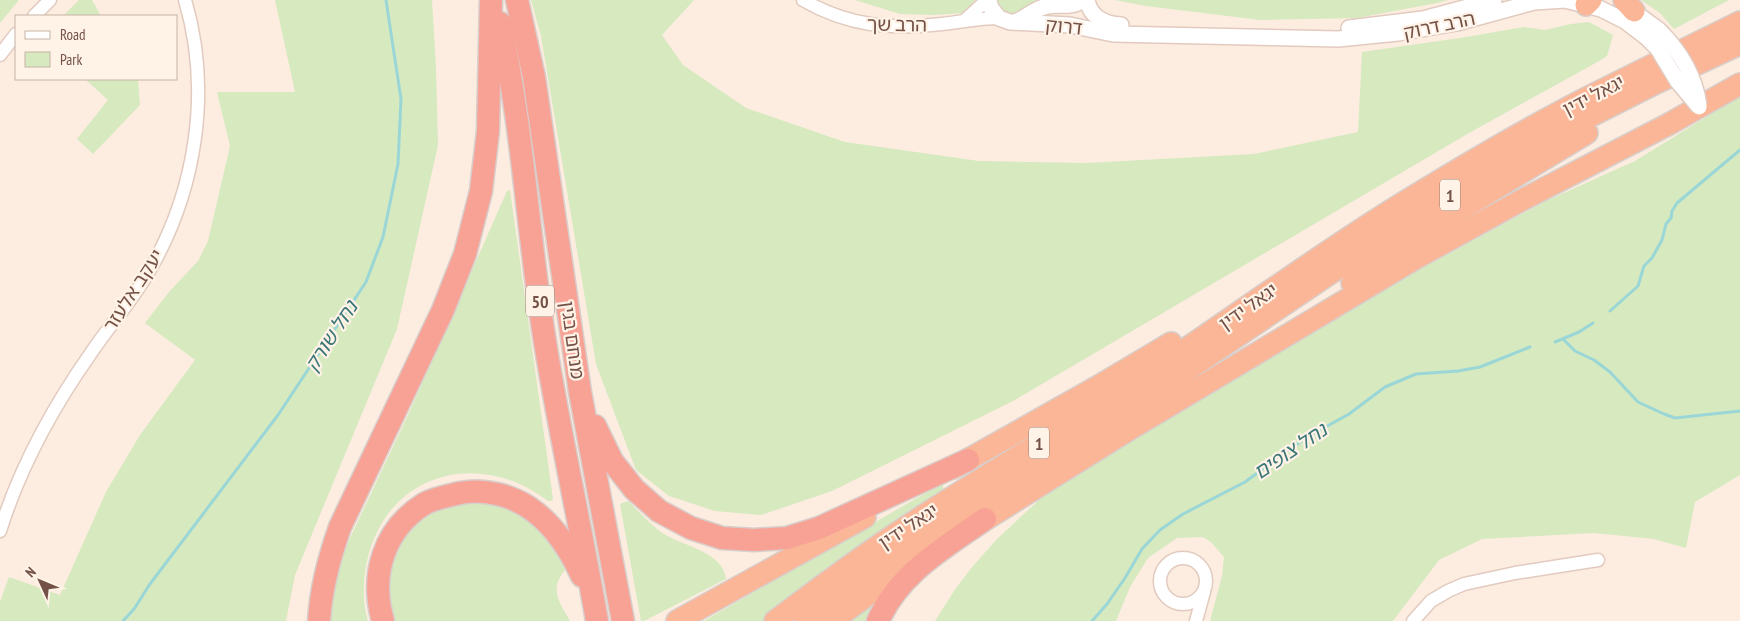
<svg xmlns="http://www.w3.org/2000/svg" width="1740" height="621" viewBox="0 0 1740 621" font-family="'PT Sans Narrow','Noto Sans Hebrew',sans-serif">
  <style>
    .green { fill: #d6e9bf }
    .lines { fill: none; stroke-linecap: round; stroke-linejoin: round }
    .stream { stroke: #9bd6d7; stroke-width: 3 }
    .minor-casing { stroke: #e2cabf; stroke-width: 15 }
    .tertiary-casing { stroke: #e2cabf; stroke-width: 18 }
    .trunk-casing { stroke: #d8cecb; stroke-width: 24 }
    .motorway-casing { stroke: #d8cecb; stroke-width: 25 }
    .minor { stroke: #fff; stroke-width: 12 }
    .tertiary { stroke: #fff; stroke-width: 15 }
    .trunk { stroke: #fab696; stroke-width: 21 }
    .motorway { stroke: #f8a295; stroke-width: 22 }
    .tertiary-bridge-casing { stroke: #e2cabf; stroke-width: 18; stroke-linecap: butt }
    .tertiary-bridge { stroke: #fff; stroke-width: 15 }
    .labels { text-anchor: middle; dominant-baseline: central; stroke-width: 4.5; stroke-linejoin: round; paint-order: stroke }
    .shield { fill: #fff2e6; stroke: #9d8177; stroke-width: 1 }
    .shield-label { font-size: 18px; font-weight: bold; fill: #735147 }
    .street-label { font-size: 19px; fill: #735147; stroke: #fff2e6 }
    .water-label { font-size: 20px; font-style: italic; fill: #3b7779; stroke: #fff2e6 }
  </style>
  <rect width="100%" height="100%" fill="#fcede0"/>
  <g class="green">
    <path d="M0,0H19L0,23Z"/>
    <path d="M79,0H92L101,16H66L64,15Z"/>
    <path d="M275,0H432L436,68L438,145L397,329L295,575L286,621H0V602L9,577L60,595L106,492L140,435L195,360L145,323L169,292L198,261L208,241L230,146L217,92H295Z"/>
    <path d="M531,0H694L662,35L683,65L746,108L845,142L979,161L1086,163L1254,154L1358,132L1362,52L1460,38L1524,27L1545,30L1571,24L1589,22L1613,35L1607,56L1601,60L1469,133L1013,401L832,491L761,515L715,511L669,496L636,470L596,364L541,36Z"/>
    <path d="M855,0H975L965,13L933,15L900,14Z"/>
    <path d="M994,0H1053L1016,16L1005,15Z"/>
    <path d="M1115,0H1448L1437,3L1357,18L1260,20L1146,6Z"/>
    <path d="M1641,0H1729L1674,29L1660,13Z"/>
    <path d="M85,79H138L140,105L93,154L77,139L108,100Z"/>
    <path d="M1740,96V475L1695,502L1686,548L1654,539L1594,533L1482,539L1439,560L1393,621H1210L1222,576L1224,557L1211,542L1203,537L1177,538L1148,558L1130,587L1116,621H935L956,588L973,566L997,539L1053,487L1378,292L1546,201L1635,161Z"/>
    <path d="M510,190L553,499L551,501H548C479,448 387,472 367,561C363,580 362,602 368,621H327L338,569L350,538L408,415L507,191Z"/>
    <path d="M943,483V496L765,621H704Z"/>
    <path d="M462,500L501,504L537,526L554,548L565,570C549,590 559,601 570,621H392L386,595L392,555L412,526L429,513Z"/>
    <path d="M628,501C640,512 652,527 666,535C686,547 723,552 726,579L644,621H641L620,504Z"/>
    <path d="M884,594L867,621H847Z"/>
  </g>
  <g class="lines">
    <g class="stream">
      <path d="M1610,311L1638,286L1644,266L1652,258L1662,240L1666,224L1671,218L1672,211L1677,203L1740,150"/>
      <path d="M1563,339L1575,351L1594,360L1610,372L1638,402L1664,414L1675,418L1740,411"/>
      <path d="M1555,342L1579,332L1593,323"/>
      <path d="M123,621L134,609L150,584L278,415L366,282L383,237L398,164L401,99L386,0"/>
      <path d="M1092,621L1107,604L1125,578L1142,549L1160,530L1183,514L1245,482L1304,439L1349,414L1385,387L1416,374L1458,371L1480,367L1530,347"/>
    </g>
    <defs>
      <g id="minor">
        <path d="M803,0C848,26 891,30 942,24C961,22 980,18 999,18"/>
        <path d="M34,16L50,0"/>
        <path d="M965,20L987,0"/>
        <path d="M0,55L16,34"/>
        <path d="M0,531C20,467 53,407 91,353C109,326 132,301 148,273C196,192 212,91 185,0"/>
        <circle cx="1183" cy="581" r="23"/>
        <path d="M1196,621L1204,592"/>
        <path d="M1413,621L1431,601L1448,591L1464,584L1515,573L1598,560"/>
      </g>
      <g id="tertiary">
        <path d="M989,0L991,8L999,18L1010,22L1070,25L1113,34L1338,39L1398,33L1457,23L1534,2L1565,0L1601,9L1625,21L1646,37"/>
        <path d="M1087,0C1090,17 1105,24 1121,25"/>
        <path d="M1626,6L1659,30"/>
        <path d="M1015,22C1025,18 1033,10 1044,7C1058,2 1068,10 1083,0"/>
        <path d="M1349,28L1423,19L1494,0"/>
      </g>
      <g id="trunk">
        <path d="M1624,0L1634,11"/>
        <path d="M1586,5L1591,0"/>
        <path d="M1352,283L1375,265L1465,207L1587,133"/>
        <path d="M953,468L1097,387L1171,343"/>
        <path d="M970,529L1130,429L1418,257L1522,200L1669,124L1740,84"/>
        <path d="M677,621L865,517"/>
        <path d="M775,621C816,590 857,559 900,531C973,482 1050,439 1123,391C1217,330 1307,262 1403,203C1458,169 1514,136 1571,106C1627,77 1684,50 1740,22"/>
        <path d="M805,621L939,528L1140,402L1415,216L1500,165L1577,123L1656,83L1740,44"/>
        <path d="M832,621L883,584L917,563"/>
      </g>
      <g id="motorway">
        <path d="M517,0L534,77L580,392L623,621"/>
        <path d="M500,23C523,128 528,236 545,342C560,435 581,528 597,621"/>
        <path d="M595,426L612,461L634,489L659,511L691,528L722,538L754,540L787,538L819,528L968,460"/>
        <path d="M319,621C321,588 329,558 340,527L443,310L465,254L481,191L488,131L491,0"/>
        <path d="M383,621C370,576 383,530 424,504C434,498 448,496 460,493C486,488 515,496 535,512C556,528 571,552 582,576"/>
        <path d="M878,621C900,572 943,549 985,519"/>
      </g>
    </defs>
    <use href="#minor" class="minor-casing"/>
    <use href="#tertiary" class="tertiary-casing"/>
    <use href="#trunk" class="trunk-casing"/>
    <use href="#motorway" class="motorway-casing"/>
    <use href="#minor" class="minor"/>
    <use href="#tertiary" class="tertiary"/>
    <use href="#trunk" class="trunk"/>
    <use href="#motorway" class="motorway"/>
    <defs>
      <g id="tertiary-bridge">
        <path d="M1659,30C1680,51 1695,77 1699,105"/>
        <path d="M1646,37L1658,49L1678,82L1699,107"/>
      </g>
    </defs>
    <use href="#tertiary-bridge" class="tertiary-bridge-casing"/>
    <use href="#tertiary-bridge" class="tertiary-bridge"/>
  </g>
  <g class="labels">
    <g class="shield">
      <rect x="1440" y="179.5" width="20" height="31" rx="4"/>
      <rect x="526" y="285.5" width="28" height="31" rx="4"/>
      <rect x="1029" y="427.5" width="20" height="31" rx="4"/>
    </g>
    <g class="shield-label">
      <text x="1450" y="195">1</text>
      <text x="540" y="301">50</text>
      <text x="1039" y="443">1</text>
    </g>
    <g class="street-label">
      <text transform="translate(897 24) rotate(1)">הרב שך</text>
      <text transform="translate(1439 25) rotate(-12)">הרב דרוק</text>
      <text transform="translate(1064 26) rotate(6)">דרוק</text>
      <text transform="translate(1593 95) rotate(-27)">יגאל ידין</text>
      <text transform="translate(133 290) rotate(-57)">יעקב אלעזר</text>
      <text transform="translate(1248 306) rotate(-35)">יגאל ידין</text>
      <text transform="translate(573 340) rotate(82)">מנחם בגין</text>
      <text transform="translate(908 526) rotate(-33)">יגאל ידין</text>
    </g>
    <g class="water-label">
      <text transform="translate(331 336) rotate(-57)">נחל שורק</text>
      <text transform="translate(1290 451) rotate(-34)">נחל צופים</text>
    </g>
  </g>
  <rect x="15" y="15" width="162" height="65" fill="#fff2e6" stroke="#c7b2a6"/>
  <rect x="25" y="31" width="25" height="8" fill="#ffffff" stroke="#c7b2a6"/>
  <text x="60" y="40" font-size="15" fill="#735147">Road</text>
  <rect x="25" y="52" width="25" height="15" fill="#d6e9bf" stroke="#c7b2a6"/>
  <text x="60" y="65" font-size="15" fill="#735147">Park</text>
  <g transform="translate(40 581) rotate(314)" stroke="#fff2e6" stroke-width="4" paint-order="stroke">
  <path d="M0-4L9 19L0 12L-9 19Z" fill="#735147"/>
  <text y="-8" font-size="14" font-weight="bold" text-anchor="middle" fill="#735147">N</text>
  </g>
</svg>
